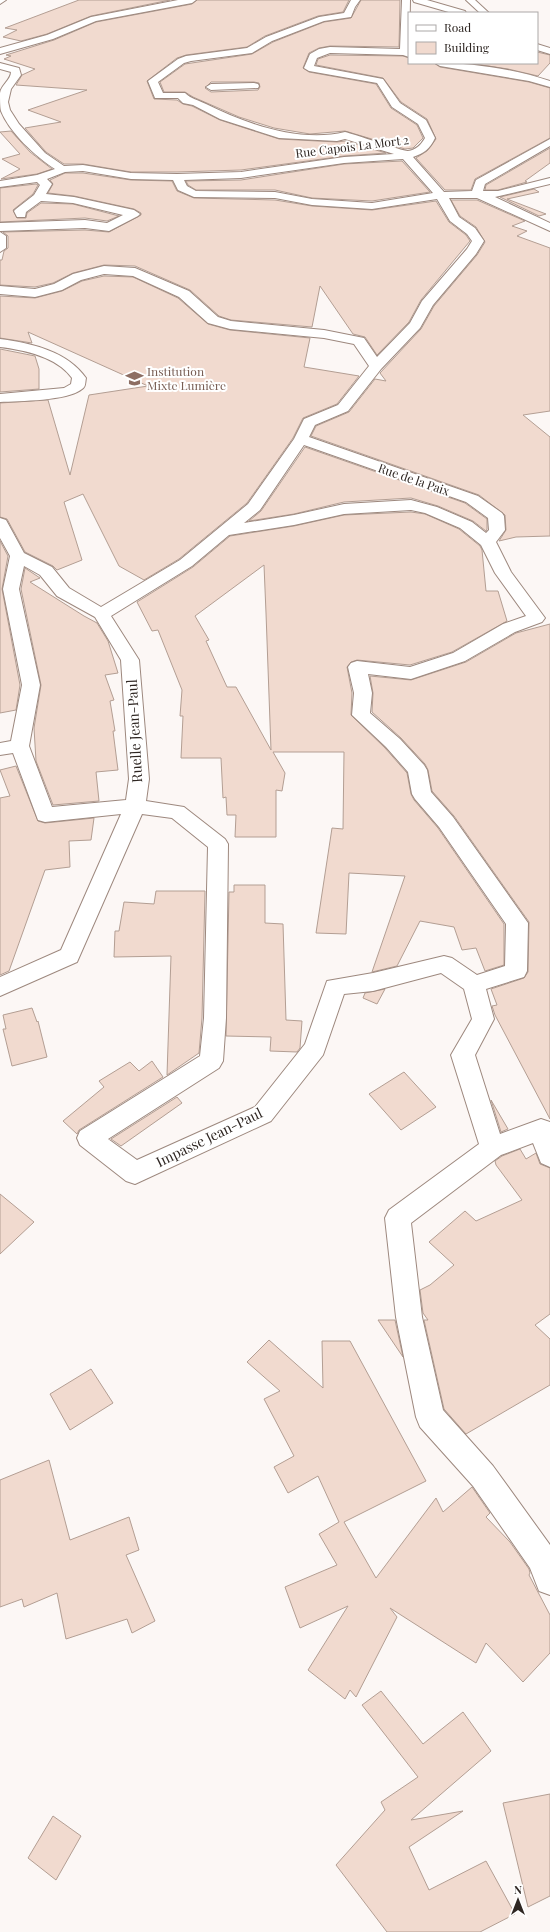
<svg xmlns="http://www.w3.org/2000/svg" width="550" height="1932" viewBox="0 0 550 1932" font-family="'Playfair Display',serif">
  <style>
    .building { fill: #f1dacf; stroke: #b39e93; fill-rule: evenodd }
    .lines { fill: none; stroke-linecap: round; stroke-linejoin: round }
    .minor-casing { stroke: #9d887e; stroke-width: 2 }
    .minor { fill: #fff; fill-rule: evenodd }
    .labels { text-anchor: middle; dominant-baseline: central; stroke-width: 4; stroke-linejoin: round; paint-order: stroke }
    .far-street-label { font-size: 12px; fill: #2e2622; stroke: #fff }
    .far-education-label { font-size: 12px; fill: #785e54; stroke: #fff; text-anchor: start }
    .street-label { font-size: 14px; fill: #2e2622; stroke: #fff }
  </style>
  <rect width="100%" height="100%" fill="#fcf7f5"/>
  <g class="building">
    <path d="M79,0H170L91,16L47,34L21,41L3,37L17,30L5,28Z"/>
    <path d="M197,0H349L343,12L318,16L265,36L247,47L186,55L177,58L147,81L154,99L177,100L183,104L192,106L220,120L279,139L337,142L345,141L386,153L344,156L241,170L177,172H131L83,164H64L46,152L25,128L61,122L28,110L87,90L16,85L22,75L35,69L4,59L11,56L6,55L54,40L96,22L192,4Z"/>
    <path d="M361,0H400L399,47L330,46L319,48L309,53L303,68L309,72L376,84L391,108L417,125L423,138L413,148L405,149L345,131L310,134L274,128L239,117L193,97L185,92H164L160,82L185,64L252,54L273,42L324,22L351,18ZM211,82H254L259,83L260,87L258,90L211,92L205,88Z"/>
    <path d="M537,52L550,55V63L538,76L508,69L468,63H537Z"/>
    <path d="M330,55L403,56L409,58V63H434L440,67L529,82L550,88V138L475,179L471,190H445L416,158L427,151L436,139L427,119L401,102L383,78L316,65L318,59Z"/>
    <path d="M11,131L30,152L52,169L37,174L1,179L20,169L2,159L20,154L0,132Z"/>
    <path d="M550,148V163L525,181L527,182L498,190H485L486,185Z"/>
    <path d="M402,161L430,192L372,201L312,198L275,190H196L188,185L186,181L241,180L344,164Z"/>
    <path d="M65,173H83L131,180L172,181L177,191L194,198L275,200L312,206L372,210L436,201L449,222L466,235L470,241L421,300L409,322L377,355L365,337L353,334L320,286L312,327L231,320L219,316L190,290L135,266L104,265L73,273L53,283L35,287L0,285V260H2L4,251L8,248V236L3,232L85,230L109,232L141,215V213L134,209L74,196L48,193L53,184L50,180Z"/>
    <path d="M36,184L38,185L33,194L13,210L17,218H26L27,213L41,203L73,204L119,216L107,221L85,218L0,222V188Z"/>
    <path d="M534,189L539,192L507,199L546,214L539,216L500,197Z"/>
    <path d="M451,200H477L525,221L512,226L527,231L517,236L550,248V411L523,415L550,437V536L516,537L499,541L506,530L505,515L479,495L311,436L316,426L349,412L375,379L386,381L380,373L421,329L434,306L477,255L485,242L476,227L460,216Z"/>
    <path d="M104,276L133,277L178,298L208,324L230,330L310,338L304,367L359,376L337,404L303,418L293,438L247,503L179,559L144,580L119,566L83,494L64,502L82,560L57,570L53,566L25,552L7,519L0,517V403L48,400L70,475L89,395L148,386L28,332L32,343L0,338V296L35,298L62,291L82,281Z"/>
    <path d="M0,349L35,356L39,369V389L0,392Z"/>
    <path d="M305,447L465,503L487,519V529L486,531L473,521L438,506L411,498L344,502L294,514L249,521L261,511Z"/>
    <path d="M411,512L425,514L459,529L480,546L482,550L486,591H498L507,621L452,652L410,665L357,660L351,662L347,667L352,693L351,715L385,748L407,773L411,794L414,800L438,828L504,924V965L485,971L476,948L462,950L454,927L420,921L397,966L372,972L405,876L349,873L346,934L316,933L332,828L343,829L344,752H273L285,773L282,791L276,790V837H235L236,815H227L226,797L223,798L221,758H181L183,716H180L182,690L158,630L152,631L137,602L193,567L230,536L294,526L344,515ZM264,565L266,613L271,750L236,687H227L206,641L209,640L195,616Z"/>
    <path d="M0,541L8,556L2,589L20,685L16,710L0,713Z"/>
    <path d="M25,568L40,578L30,582L84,616L97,623L108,641L118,673L105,675L114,700L110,701L115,731H113L118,770L96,772L99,801L53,805L36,761L34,728L41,685L21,589Z"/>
    <path d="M550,624V1119L495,1015L492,1006L497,1005L491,989L524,978L528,972L529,922L454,816L432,791L428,770L425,764L401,738L372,712L373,693L370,676L411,680L466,662L516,633Z"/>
    <path d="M16,766L38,821L45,823L94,818L91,840L69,841L70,867L45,870L9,971L0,975V798L10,796L0,770Z"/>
    <path d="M234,885H265V923L283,924L286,1020L302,1021L300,1048L297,1052L270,1051L271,1037L226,1036L229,892H234Z"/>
    <path d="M156,891H205L202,1018L199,1053L167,1075L171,956L114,957L115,931H119L124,902L154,904Z"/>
    <path d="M385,989L377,1004L363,998L365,993Z"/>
    <path d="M32,1008L37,1022L38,1021L47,1057L12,1066L3,1029H6L3,1015Z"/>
    <path d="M152,1061L163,1077L79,1130L77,1134L63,1121L104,1087L99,1081L130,1062L139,1071Z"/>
    <path d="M404,1072L436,1107L401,1130L369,1094Z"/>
    <path d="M177,1097L182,1103L121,1146L111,1139Z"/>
    <path d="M491,1100L508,1129L501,1132Z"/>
    <path d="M520,1149L526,1159L536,1153L540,1164L550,1168V1314L535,1325L550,1339V1385L466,1434L444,1409L424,1320H428L423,1313L420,1290L430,1285L454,1265L429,1242L465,1211L476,1221L522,1200L496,1165L495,1161L502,1156Z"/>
    <path d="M0,1194L34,1222L0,1254Z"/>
    <path d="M378,1320H395L403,1357Z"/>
    <path d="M269,1340L323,1388L322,1341H350L426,1481L344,1522L376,1578L436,1498L443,1512L472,1487L490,1513L486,1517L510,1542L529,1569L530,1573L529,1575L550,1615V1653L523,1682L486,1643L476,1663L390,1608L397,1617L356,1697L350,1690L345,1699L308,1670L348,1606L300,1628L285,1587L337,1565L319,1534L339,1522L318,1476L288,1493L274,1467L294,1456L264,1399L280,1391L247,1362Z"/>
    <path d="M91,1369L113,1403L70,1430L50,1394Z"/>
    <path d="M49,1460L70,1540L129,1517L139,1550L126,1555L155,1621L132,1633L127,1619L66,1639L57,1593L24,1607L22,1599L0,1607V1480Z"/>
    <path d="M381,1691L423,1744L463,1712L491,1751L411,1820L463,1811L409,1847L429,1890L486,1861L515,1914L480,1932H387L336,1865L385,1810L381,1802L418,1777L362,1705Z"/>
    <path d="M550,1794V1896L528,1907L503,1803Z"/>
    <path d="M53,1816L81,1836L56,1880L28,1858Z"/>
  </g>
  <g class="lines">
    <defs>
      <g id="minor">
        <path d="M0,0H6L0,4Z"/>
        <path d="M178,0H196L192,3L96,21L53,39L0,54V48L47,35L91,17Z"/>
        <path d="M351,0H360L355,7L351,17L324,21L272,41L252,53L191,61L184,63L158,82L163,93H185C191,99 198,100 206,104C246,124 300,143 345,132C354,134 405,152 408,151C416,150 421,145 425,138L418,124L392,107L377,83L309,71L304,68L310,54L319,49L330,47L400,49L402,0H410L409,57L403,55L330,53L317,58L314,66L383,79L400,103L426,120L435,138C430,149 424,153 413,157L444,192L472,191L476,180L550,139V146L485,184L483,191H498L550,178V184L495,197L550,223V231L477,198H449L459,217L475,228L484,241L476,254L433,305L420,328L381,369L348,411L315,425L309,437L478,496L502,513L504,516L505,530L496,542L511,572L545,618L542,622L515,632L465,661L411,679L368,674L372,693L370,713L400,739L424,765L427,770L431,792L453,817L528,923L527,971L524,977L486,989L494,1019L475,1055L500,1134L541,1119L550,1122V1167L541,1163L533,1143L501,1155L411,1223L422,1317L443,1410L493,1466L550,1545V1595L539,1591L530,1568L473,1486L420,1427L416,1417L396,1317L385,1218L389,1210L479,1144L451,1055L472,1019L464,989L441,973L373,991L344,994L323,1055L271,1121L135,1184L126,1181L80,1145L77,1138L80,1131L200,1056L204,1018L208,847L172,818L142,814L77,962L0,996V977L61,950L121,814L45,822L38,820L13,753L0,755V743L11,741L22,685L3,589L10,556L0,538V518L6,520L24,553L52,567L69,588L101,607L180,560L248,504L294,439L304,419L338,405L369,366L354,344L324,338L230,329L208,323L179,297L133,276L104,274L81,280L62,290L35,297L0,294V286L35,289L54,284L73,274L104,266L135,268L189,291L218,317L231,321L324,330L364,338L377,357L410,323L422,301L467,249L472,241L467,234L450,221L437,199L372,209L312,205L275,198L194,197L178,190L173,180L131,179L83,171L65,172L47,179L52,184L46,194L74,197L134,210L140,214L138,216L109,231L85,228L0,231V223L85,220L107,223L123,215L73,203L41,201L26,212L25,217H17L14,211L16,209L34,195L40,185L37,182L0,187V181L37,175L55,169C35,156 10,133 1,111C0,107 0,98 0,93C1,85 11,80 11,72L0,69V63L19,68L21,75L11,89L8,102L10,110L19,124L45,153L64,166L83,165L131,173L177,174L241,172L344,157L394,154L345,139L337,141L279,138L220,119L193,105L183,103L178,98H155L148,81L178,59L186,56L247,48L266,37L319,17L344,13ZM403,159L433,193L372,203L312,199L275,192L196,191L187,186L184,180L241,178L344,163ZM304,445L466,502L488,518L489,530L486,533L472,522L437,507L411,500L344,504L294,515L244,523L260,510ZM411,510L425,513L460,528L481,545L495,573L526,616L503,624L453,653L410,667L357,661L351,663L348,667L354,693L352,715L386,747L408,772L412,794L415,799L439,827L506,924L505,966L477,975L452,958L444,956L373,973L327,981L305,1044L255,1107L137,1160L108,1139L219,1068L223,1061L226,1018L228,844L225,839L184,807L146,801L149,779L139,660L111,616L192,566L229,535L294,525L344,514ZM24,566L40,575L57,596L95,617L121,660L129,779L126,800L52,807L29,746L40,685L19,589Z"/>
        <path d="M413,0H427L465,11L466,13H452L414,2Z"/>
        <path d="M466,0H475L489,13H480Z"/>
        <path d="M537,44L550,48V54L537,50Z"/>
        <path d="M435,63C473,63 514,69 550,81V87L529,81L440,66Z"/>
        <path d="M254,83L258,84L259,86L258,88L211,90L206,87L211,84Z"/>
        <path d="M0,232L6,236V248L0,252Z"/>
        <path d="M0,339C31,343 67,351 86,378C85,382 86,387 82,389C68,401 19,401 0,402V394L64,388L71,384L72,378C57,357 25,350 0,347Z"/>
      </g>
    </defs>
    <use href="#minor" class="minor-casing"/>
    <use href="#minor" class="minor"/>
  </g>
  <defs>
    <symbol id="school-bare" viewBox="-9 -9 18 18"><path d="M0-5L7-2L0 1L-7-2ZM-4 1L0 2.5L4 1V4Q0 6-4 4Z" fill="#8d6e63" stroke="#fff" stroke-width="2.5" paint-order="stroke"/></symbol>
  </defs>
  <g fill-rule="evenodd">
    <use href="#school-bare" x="122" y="366" width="25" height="25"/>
  </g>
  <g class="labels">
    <g class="far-street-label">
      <text transform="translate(352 146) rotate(-7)">Rue Capois La Mort 2</text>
      <text transform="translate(414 479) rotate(19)">Rue de la Paix</text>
    </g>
    <g class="far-education-label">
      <text x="147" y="371">Institution<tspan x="147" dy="14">Mixte Lumière</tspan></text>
    </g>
    <g class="street-label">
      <text transform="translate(134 731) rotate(-93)">Ruelle Jean-Paul</text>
      <text transform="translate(209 1137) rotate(-26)">Impasse Jean-Paul</text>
    </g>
  </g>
  <rect x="408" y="12" width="130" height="52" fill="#ffffff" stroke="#aba8a7"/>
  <rect x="416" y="25" width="20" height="6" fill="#ffffff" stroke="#aba8a7"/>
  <text x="444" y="32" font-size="12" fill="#2e2622">Road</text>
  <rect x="416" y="42" width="20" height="12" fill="#f1dacf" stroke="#aba8a7"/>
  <text x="444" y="52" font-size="12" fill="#2e2622">Building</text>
  <g transform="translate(518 1900)" stroke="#ffffff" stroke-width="3" paint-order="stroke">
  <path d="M0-3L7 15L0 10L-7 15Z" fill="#2e2622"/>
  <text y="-6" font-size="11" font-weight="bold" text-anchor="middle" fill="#2e2622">N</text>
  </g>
</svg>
